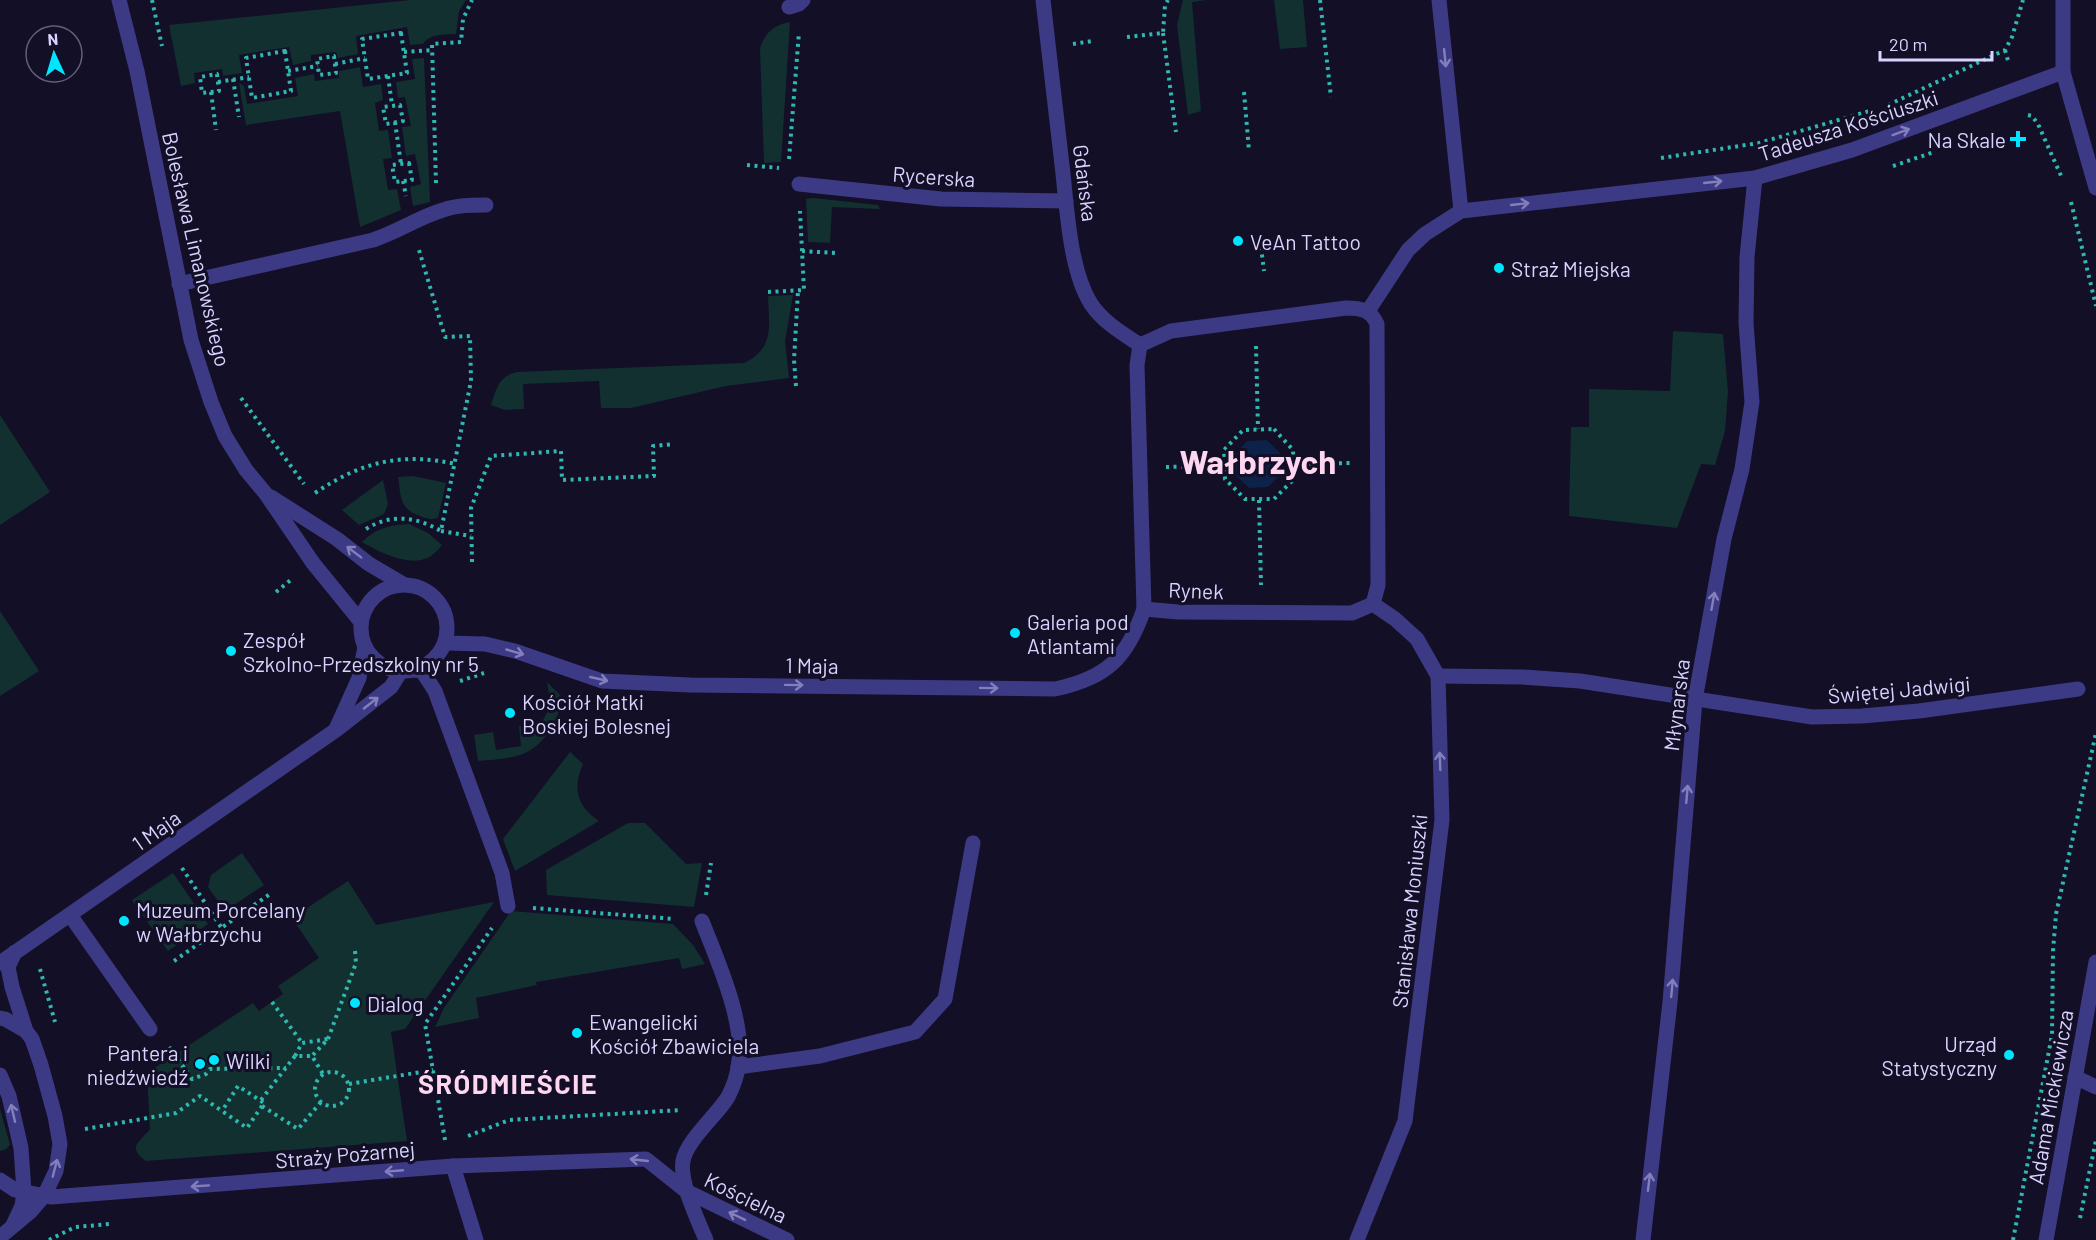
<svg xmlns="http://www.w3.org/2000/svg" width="2096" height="1240" viewBox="0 0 2096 1240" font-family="Barlow,sans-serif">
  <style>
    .green { fill: #12302f }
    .water { fill: #0c2248 }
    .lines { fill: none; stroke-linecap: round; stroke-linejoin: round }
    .path { stroke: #2fb8b0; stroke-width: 4; stroke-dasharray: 3 4.5; stroke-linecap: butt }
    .minor { stroke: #3d3a85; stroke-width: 15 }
    .oneway { stroke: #837fbc }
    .poi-dot { fill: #00e5ff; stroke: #130f26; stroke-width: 2 }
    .labels { text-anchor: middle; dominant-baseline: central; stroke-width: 6; stroke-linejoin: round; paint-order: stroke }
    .street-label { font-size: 21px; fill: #d9d4ff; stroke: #130f26 }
    .poi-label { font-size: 21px; fill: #d9d4ff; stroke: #130f26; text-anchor: start }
    .district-label { font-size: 27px; font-weight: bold; letter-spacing: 1.5px; fill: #ffd6f0; stroke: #130f26 }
    .town-label { font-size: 33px; font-weight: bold; fill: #ffd6f0; stroke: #130f26 }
  </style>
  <rect width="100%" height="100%" fill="#130f26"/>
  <g class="green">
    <path d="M410,0H466L459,11L456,34C443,35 431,33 423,44L410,45L407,27L356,36L358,54L338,58L336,52L311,55V61L293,65L289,47L239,55L242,73L223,76L222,69L194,73L195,83L181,86L169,25Z"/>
    <path d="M1183,0H1207L1192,2L1201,111L1188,115L1177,25Z"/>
    <path d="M1274,0H1303L1307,47L1280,49Z"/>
    <path d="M790,22L781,162L764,163L760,48C765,33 773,25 790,22Z"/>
    <path d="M424,58L430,202L413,206L410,187L421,184L415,154L406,156L402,127L411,126L405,97L398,98L396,82L415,79L412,59Z"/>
    <path d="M360,67L363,87L381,84L383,100L375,103L379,131L388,130L392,158L383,159L388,190L397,189L401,210L360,227L340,111L246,125L239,83L244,86L247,104L298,96L295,78L314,74L315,81L339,78V71Z"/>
    <path d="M813,198L878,205L880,209L832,207L830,243L808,242L806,199Z"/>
    <path d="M793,295L785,341L789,378L726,386L631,408H601L599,381L523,384L524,409L505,410L491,405C496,389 499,376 517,372L744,363C775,348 769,326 768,296Z"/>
    <path d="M1673,331L1723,334L1728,391L1725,431L1715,465L1701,464L1677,528L1569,516L1571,427H1589V389L1670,391Z"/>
    <path d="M0,415L50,492L0,525Z"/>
    <path d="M413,476L446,483L438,518C431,520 427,519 420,516C399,509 401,496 398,477Z"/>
    <path d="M383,480L388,504L384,514L359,525L342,510Z"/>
    <path d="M409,524L428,533L442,545C439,549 435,553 431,556C411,569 380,552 362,542C376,528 390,525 409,524Z"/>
    <path d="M0,611L39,671L0,696Z"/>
    <path d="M547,682L563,698C558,722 542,750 517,756C505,759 491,760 478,761L474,735L493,732L496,750L521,746L519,726L542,722L551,705Z"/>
    <path d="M570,752L583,764C572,789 577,806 599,821L515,871L503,839Z"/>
    <path d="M628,823H645L686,864L702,863L694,907L547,895L546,870Z"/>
    <path d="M242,853L264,885L225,911L208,887L211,875Z"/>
    <path d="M173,873L208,924L168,951L132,900Z"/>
    <path d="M348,881L376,925L494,902L405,1029L391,1032L407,1141L146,1161C126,1147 140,1142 150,1129L147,1073L253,1003L259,1011L283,994L278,986L319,958L292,918Z"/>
    <path d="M511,911L673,924L693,945L705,964L682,969L679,958L536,982L537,985L476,998L479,1018L435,1027L444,1008Z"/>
    <path d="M0,1109L10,1145L6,1149L0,1151Z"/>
  </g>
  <path class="water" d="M1267,440L1281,454L1282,473L1268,487L1249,488L1235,475L1234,455L1247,441Z"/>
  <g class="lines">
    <g class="path">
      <path d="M152,0L162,46"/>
      <path d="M1320,0L1331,97"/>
      <path d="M401,33L407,73L368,79L362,39Z"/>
      <path d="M1163,33L1176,132"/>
      <path d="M1127,37L1163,33L1165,5L1168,0"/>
      <path d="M1073,44L1092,41"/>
      <path d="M2005,50L2009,64"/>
      <path d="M285,51L291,91L252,98L246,58Z"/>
      <path d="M404,52L432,50"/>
      <path d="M334,56L336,73L319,75L317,59Z"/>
      <path d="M335,64L365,58"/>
      <path d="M288,71L318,66"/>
      <path d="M217,74L219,91L202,93L200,77Z"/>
      <path d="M388,76L392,105"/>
      <path d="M233,79L239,117"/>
      <path d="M218,82L249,77"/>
      <path d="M211,92L216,130"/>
      <path d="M1244,92L1249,151"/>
      <path d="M400,105L403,121L386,124L383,107Z"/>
      <path d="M1888,105L2005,50L2012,37L2023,0"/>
      <path d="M2028,115L2032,116L2038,124L2062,178"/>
      <path d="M395,122L401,164"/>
      <path d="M1661,158L1759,143L1873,110"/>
      <path d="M789,159L799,32"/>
      <path d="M409,163L412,180L395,182L392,165Z"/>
      <path d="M747,165L779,168"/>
      <path d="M1893,166L1934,152"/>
      <path d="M403,181L406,196"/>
      <path d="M436,183L432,44L461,42L463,19L472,0"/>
      <path d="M2071,202L2096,306"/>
      <path d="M1261,247L1264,271"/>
      <path d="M802,251L835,253"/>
      <path d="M768,292L804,290L800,211"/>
      <path d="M1256,346L1258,429"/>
      <path d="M796,386L794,360L798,291"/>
      <path d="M241,398L304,484"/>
      <path d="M1274,429L1293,450L1294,479L1274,499H1245L1225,479L1224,450L1243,430Z"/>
      <path d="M1294,464L1352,463"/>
      <path d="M1166,467L1224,466"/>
      <path d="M315,493C361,462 401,452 456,464"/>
      <path d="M1259,500L1261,585"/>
      <path d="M366,529C391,513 417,517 441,531L471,381L470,336L445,337L419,250"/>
      <path d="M441,531L471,536"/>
      <path d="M472,562L471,508L491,456L561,451L562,480L654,476L653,446L674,444"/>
      <path d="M276,592L292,579"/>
      <path d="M460,681L484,673"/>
      <path d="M182,868L227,936"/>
      <path d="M706,895L711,863"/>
      <path d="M533,908L675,919"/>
      <path d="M174,961L270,894"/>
      <path d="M40,969L55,1022"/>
      <path d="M272,1002L302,1043"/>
      <path d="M328,1039L356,963L355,951"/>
      <path d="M169,1047L192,1079L206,1074L210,1069L286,1068"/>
      <path d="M295,1056L302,1043L328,1039L312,1056"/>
      <circle cx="332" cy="1089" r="17"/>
      <path d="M349,1084L433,1070"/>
      <path d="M261,1100L295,1056H312L323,1074"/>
      <path d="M262,1106L298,1129L321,1102"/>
      <path d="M85,1129L176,1113L200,1096L247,1128L264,1103L238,1086L222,1111"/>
      <path d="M468,1136L509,1120L682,1110"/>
      <path d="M445,1140L425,1024L492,928"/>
      <path d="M2080,1218L2096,1140"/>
      <path d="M49,1240L75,1227L110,1224"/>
      <path d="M2013,1240L2052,1035L2053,951L2056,914L2096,733"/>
    </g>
    <g class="minor">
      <path d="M119,0L137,71L191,340L211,402L225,436L246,470L266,494L313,563L361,622"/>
      <path d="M1043,0C1049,55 1056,110 1062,165C1067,206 1069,269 1091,304C1103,322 1122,333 1140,345"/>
      <path d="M1439,0L1461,211"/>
      <path d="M2063,0V72L2096,188"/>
      <path d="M789,7L799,4L803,0"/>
      <path d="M799,184L941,199L1066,201"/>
      <path d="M179,284L373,240C398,232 419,217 443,210C457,205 471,205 486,205"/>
      <path d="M1368,311L1408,250L1425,234L1461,211L1755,178L1852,150L2063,72"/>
      <path d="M1140,345L1171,331L1346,308C1361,308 1371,310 1377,324L1378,585L1373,604L1352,613L1178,612L1144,609"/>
      <path d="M271,497L337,539L369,564L403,584"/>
      <circle cx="404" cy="628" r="43"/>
      <path d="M445,643L485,644L515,651L602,681L690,685L1055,689C1107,678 1127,658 1144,609L1137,365L1140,345"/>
      <path d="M415,670L422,671L435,691L502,873L508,906"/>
      <path d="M1438,676L1522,677L1580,681L1812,717L1862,716L1919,711L2078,689"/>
      <path d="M336,729L359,678L365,647"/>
      <path d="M70,915L150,1029"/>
      <path d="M702,921C717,960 747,1025 738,1067C737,1076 732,1089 728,1097C717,1115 686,1141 683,1161C679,1182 698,1220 706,1240"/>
      <path d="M0,963L336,730L391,687L401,671"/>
      <path d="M0,1018L5,1019L26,1031"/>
      <path d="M738,1067L820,1056L915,1032L945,999L973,843"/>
      <path d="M0,1075L9,1096L21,1148L24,1192L22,1206L14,1223"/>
      <path d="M2075,1077L2096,1087"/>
      <path d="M453,1166L476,1240"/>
      <path d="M0,1180L15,1190L51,1197L453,1166L646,1159L686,1191L787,1240"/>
      <path d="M0,1237L30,1212L44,1196L56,1171L60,1144L55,1116L41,1065L32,1039L26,1031L12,987L8,967L15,952"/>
      <path d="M1357,1240L1405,1121L1442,820L1438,676L1417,639L1395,619L1373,604"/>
      <path d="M1643,1240L1670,1002L1695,700L1724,539L1742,469L1752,402L1746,323L1747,257L1755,178"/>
      <path d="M2046,1240L2096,962"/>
    </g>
  </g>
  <defs><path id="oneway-shaft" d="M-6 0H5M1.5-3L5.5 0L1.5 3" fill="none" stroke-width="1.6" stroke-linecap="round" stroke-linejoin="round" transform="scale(1.5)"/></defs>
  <g class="oneway">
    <use href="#oneway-shaft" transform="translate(1445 58) rotate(84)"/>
    <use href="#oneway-shaft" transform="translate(1901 132) rotate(-20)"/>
    <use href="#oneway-shaft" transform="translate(1713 182) rotate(-6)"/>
    <use href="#oneway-shaft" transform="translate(1520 204) rotate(-6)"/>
    <use href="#oneway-shaft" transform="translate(354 552) rotate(-143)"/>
    <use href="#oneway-shaft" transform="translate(1713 601) rotate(-80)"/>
    <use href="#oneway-shaft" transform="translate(515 652) rotate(16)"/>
    <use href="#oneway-shaft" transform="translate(599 679) rotate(13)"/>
    <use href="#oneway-shaft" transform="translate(794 685) rotate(1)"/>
    <use href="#oneway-shaft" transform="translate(989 688) rotate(1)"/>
    <use href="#oneway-shaft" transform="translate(371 703) rotate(-38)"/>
    <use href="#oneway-shaft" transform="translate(1440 761) rotate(-92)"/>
    <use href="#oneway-shaft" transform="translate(1687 794) rotate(-85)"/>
    <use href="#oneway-shaft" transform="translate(1672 988) rotate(-85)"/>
    <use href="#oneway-shaft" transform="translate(13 1113) rotate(-103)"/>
    <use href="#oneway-shaft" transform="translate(639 1160) rotate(-174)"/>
    <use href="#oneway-shaft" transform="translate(55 1168) rotate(-75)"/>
    <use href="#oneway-shaft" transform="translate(394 1171) rotate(175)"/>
    <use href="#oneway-shaft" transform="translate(1649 1182) rotate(-83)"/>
    <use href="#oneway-shaft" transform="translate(200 1186) rotate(176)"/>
    <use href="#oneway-shaft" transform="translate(737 1216) rotate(-154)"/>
  </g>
  <g class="poi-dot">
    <path d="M2015 130h6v6h6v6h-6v6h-6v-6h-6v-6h6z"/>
    <circle cx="1238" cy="241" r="6"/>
    <circle cx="1499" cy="268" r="6"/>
    <circle cx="1015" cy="633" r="6"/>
    <circle cx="231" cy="651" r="6"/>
    <circle cx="510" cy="713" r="6"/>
    <circle cx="124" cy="921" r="6"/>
    <circle cx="355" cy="1003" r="6"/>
    <circle cx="577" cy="1033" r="6"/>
    <circle cx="2009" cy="1055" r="6"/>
    <circle cx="214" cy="1060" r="6"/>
    <circle cx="200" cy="1064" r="6"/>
  </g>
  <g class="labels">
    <g class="street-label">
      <text transform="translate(1848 125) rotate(-18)">Tadeusza Kościuszki</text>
      <text transform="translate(934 176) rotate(4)">Rycerska</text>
      <text transform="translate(1086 183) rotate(83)">Gdańska</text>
      <text transform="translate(197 249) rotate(77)">Bolesława Limanowskiego</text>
      <text transform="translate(1196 590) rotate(2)">Rynek</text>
      <text transform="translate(812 665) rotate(1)">1 Maja</text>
      <text transform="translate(1899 689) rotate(-5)">Świętej Jadwigi</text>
      <text transform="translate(1676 705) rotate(-83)">Młynarska</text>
      <text transform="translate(156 830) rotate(-35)">1 Maja</text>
      <text transform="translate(1409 911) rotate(-84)">Stanisława Moniuszki</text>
      <text transform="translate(2050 1097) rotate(-80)">Adama Mickiewicza</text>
      <text transform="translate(345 1154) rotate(-5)">Straży Pożarnej</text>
      <text transform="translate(746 1197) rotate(26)">Kościelna</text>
    </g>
    <g class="poi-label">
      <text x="2006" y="139" text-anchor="end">Na Skale</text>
      <text x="1250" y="241">VeAn Tattoo</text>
      <text x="1511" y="268">Straż Miejska</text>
      <text x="1027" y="621">Galeria pod<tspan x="1027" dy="24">Atlantami</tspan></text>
      <text x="243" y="639">Zespół<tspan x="243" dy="24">Szkolno-Przedszkolny nr 5</tspan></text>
      <text x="522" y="701">Kościół Matki<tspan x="522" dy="24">Boskiej Bolesnej</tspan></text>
      <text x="136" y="909">Muzeum Porcelany<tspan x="136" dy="24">w Wałbrzychu</tspan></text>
      <text x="367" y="1003">Dialog</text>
      <text x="589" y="1021">Ewangelicki<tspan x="589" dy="24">Kościół Zbawiciela</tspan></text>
      <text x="1997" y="1043" text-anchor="end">Urząd<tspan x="1997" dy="24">Statystyczny</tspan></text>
      <text x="188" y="1052" text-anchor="end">Pantera i<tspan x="188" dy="24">niedźwiedź</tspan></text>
      <text x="226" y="1060">Wilki</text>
    </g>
    <g class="district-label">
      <text x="508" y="1083">ŚRÓDMIEŚCIE</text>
    </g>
    <g class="town-label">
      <text x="1258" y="461">Wałbrzych</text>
    </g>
  </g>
  <g transform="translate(54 54) rotate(356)"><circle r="28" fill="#130f26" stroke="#625e7d" stroke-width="1.5"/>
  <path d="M0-4.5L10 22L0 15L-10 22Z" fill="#00e5ff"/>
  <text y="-9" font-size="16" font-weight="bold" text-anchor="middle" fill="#d9d4ff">N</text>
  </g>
  <path d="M1880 51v9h112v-9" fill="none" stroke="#d9d4ff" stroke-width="3"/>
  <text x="1889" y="51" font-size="18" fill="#d9d4ff" stroke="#130f26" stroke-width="4.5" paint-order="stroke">20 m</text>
</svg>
